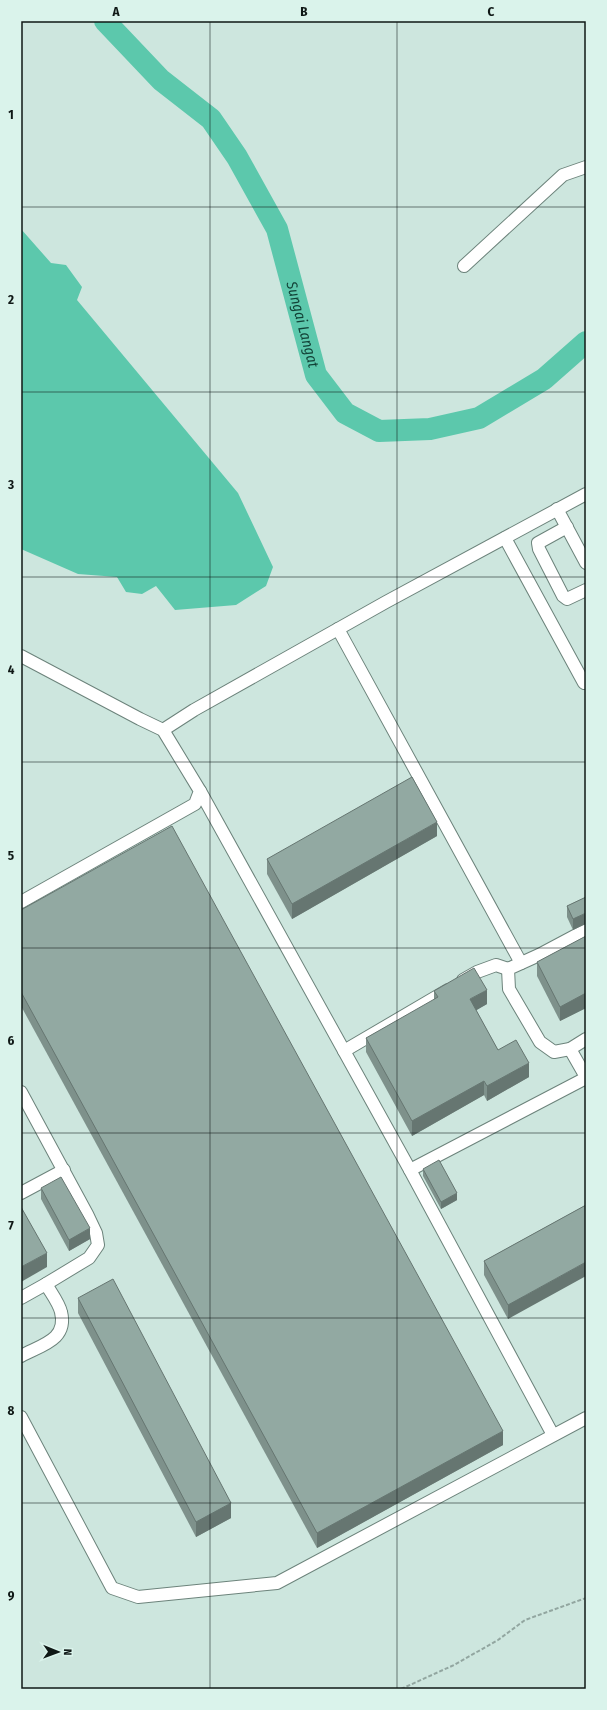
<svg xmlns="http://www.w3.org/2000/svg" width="607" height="1710" viewBox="0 0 607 1710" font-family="'Fira Sans Condensed',sans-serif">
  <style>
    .water { fill: #5cc8ac }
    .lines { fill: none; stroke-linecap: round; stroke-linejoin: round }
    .river { stroke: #5cc8ac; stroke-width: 22 }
    .minor-casing { stroke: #6c837b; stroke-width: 14 }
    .path { stroke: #92a6a0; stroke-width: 2; stroke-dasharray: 4 2; stroke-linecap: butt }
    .minor { stroke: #fff; stroke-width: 12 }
    .wall { fill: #7e918b }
    .shaded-wall { fill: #667671 }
    .building { fill: #92a9a2; stroke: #667671 }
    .grid { fill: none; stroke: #0f1816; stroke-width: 1; stroke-opacity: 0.55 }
    .labels { text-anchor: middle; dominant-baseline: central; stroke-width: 3.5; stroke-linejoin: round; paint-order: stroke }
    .water-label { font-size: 15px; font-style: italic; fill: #124237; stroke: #daf3eb }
    .neatline { fill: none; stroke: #0f1816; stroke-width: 1.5 }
    .grid-label { font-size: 13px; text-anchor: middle; font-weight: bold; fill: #0f1816 }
  </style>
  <rect width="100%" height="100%" fill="#cde6de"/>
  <path class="water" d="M21,229L51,263L66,265L82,287L77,300L238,493L273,567L266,586L236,605L175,610L156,586L142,594L126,592L117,577L78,574L21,549Z"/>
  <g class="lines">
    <path class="river" id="s1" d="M105,21L161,80L211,119L237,157L277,229L316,375L345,413L379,431L430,429L479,418L544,379L586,342"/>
    <defs>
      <g id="minor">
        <path d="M464,266L563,175L586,167"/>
        <path d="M557,509L586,563"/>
        <path d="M567,527L538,543L539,549L563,596L567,599L586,590"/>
        <path d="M505,538L584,683"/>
        <path d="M338,629L521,963"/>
        <path d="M21,656L140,719L163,730L200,791L195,804L21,902"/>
        <path d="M163,730L194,710L386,602L586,494"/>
        <path d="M200,791L410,1170L553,1435"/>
        <path d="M586,930L539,955L508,969L509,989L540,1042L554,1052L570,1049L586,1039"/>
        <path d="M463,980L477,972L496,965L508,969"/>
        <path d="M570,1049L586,1077"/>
        <path d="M344,1051L448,990"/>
        <path d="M21,1092L87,1214L96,1233L98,1245L89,1258L46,1284L21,1298"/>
        <path d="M410,1170L586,1078"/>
        <path d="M21,1193L64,1170"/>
        <path d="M21,1356C41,1345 68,1340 61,1312C59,1303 51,1293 46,1284"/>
        <path d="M21,1417L112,1588L138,1597L277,1583L586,1418"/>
      </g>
    </defs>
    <use href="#minor" class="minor-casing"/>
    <path class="path" d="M401,1689L454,1665L498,1640L525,1620L586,1598"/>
    <use href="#minor" class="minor"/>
  </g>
  <g class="wall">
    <path d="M437,836L292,919L267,874V859Z"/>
    <path d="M586,897L573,930L567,917V906Z"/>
    <path d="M21,910L503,1445L317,1548L21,1006Z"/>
    <path d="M586,936V1008L560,1021L537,976V962Z"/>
    <path d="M434,991L487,1004L476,1010L498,1050L529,1077L487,1101L484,1095L412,1136L366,1052V1038L434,1000Z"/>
    <path d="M423,1169L457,1200L441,1209L423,1176Z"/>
    <path d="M41,1188L90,1239L69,1251L41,1199Z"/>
    <path d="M586,1205L508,1319L484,1275V1261Z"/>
    <path d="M78,1298L231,1518L196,1537L78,1313Z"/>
  </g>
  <g class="shaded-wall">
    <path d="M437,822V836L292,919V904Z"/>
    <path d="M586,913V924L573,930V919Z"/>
    <path d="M487,990V1004L470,1014V999Z"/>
    <path d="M586,993V1008L560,1021V1007Z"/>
    <path d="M529,1063V1077L487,1101V1086Z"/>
    <path d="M484,1081V1095L412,1136V1121Z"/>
    <path d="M457,1193V1200L441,1209V1202Z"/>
    <path d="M90,1228V1239L69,1251V1240Z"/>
    <path d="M47,1253V1267L21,1282V1267Z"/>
    <path d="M586,1262V1276L508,1319V1305Z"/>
    <path d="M503,1431V1445L317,1548V1533Z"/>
    <path d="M231,1503V1518L196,1537V1522Z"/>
  </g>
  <g class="building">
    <path d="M412,777L437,822L292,904L267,859Z"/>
    <path d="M172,826L503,1431L317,1533L21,992V910Z"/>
    <path d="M586,897V913L573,919L567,906Z"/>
    <path d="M586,936V993L560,1007L537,962Z"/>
    <path d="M474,968L487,990L470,999L498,1050L516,1040L529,1063L487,1086L484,1081L412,1121L366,1038L438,997L434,991Z"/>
    <path d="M439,1160L457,1193L441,1202L423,1169Z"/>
    <path d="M61,1177L90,1228L69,1240L41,1188Z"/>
    <path d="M586,1205V1262L508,1305L484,1261Z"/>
    <path d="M21,1207L47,1253L21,1267Z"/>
    <path d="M113,1279L231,1503L196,1522L78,1298Z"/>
  </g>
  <path class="grid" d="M210,21V1689M397,21V1689M21,207H586M21,392H586M21,577H586M21,762H586M21,948H586M21,1133H586M21,1318H586M21,1503H586"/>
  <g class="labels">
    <g class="water-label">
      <text stroke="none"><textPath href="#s1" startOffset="372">Sungai Langat</textPath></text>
    </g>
  </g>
  <rect width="607" height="1710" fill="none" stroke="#daf3eb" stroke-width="44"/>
  <g transform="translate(58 1652) rotate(91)" stroke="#daf3eb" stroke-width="3" paint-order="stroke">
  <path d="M0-3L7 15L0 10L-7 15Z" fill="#0f1816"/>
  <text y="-6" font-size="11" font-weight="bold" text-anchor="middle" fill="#0f1816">N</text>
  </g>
  <rect x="22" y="22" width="563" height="1666" class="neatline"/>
  <g class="grid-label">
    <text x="116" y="16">A</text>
    <text x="304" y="16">B</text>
    <text x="491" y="16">C</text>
    <text x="11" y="119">1</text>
    <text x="11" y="304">2</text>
    <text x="11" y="489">3</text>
    <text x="11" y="674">4</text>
    <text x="11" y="860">5</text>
    <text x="11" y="1045">6</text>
    <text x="11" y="1230">7</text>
    <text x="11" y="1415">8</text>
    <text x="11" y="1600">9</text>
  </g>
</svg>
